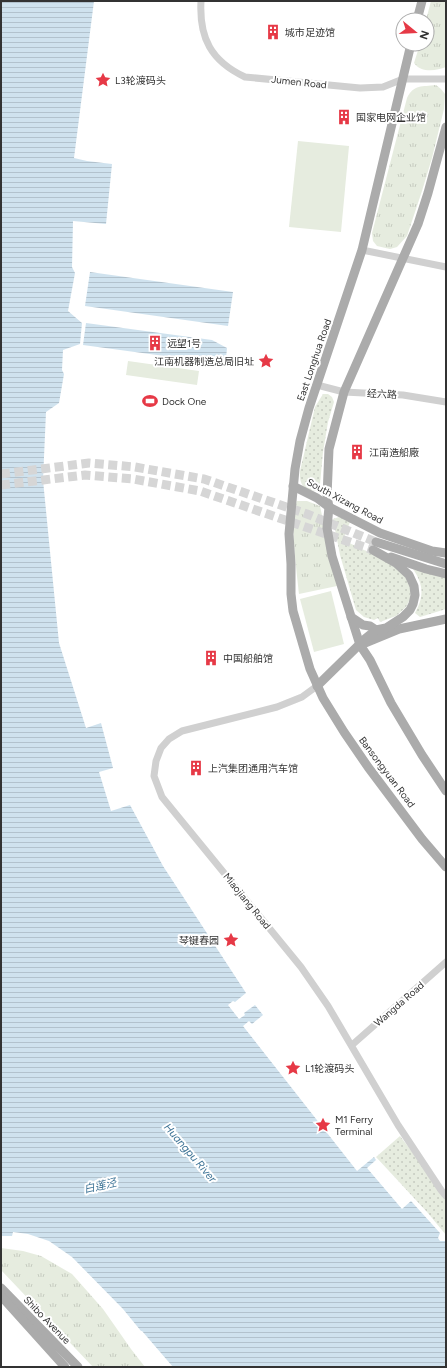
<svg xmlns="http://www.w3.org/2000/svg" width="447" height="1368" viewBox="0 0 447 1368" font-family="Figtree,'Noto Sans SC',sans-serif">
  <style>
    .grass { fill: url(#grass-dots) }
    .park { fill: url(#park-tufts) }
    .pitch { fill: #e6ecdf }
    .water { fill: url(#water-rules) }
    .lines { fill: none; stroke-linecap: round; stroke-linejoin: round }
    .major-tunnel { stroke: #d6d6d6; stroke-width: 9; stroke-dasharray: 9 4.5; stroke-linecap: butt }
    .minor { stroke: #d0d0d0; stroke-width: 7 }
    .major { stroke: #ababab; stroke-width: 9 }
    .labels { text-anchor: middle; dominant-baseline: central; stroke-width: 4; stroke-linejoin: round; paint-order: stroke }
    .poi-label { font-size: 10px; fill: #333; stroke: #fff; text-anchor: start }
    .street-label { font-size: 10px; fill: #333; stroke: #fff }
    .water-label { font-size: 11px; font-style: italic; fill: #3f7597; stroke: #fff }
  </style>
  <defs>
    <pattern id="grass-dots" width="8" height="8" patternUnits="userSpaceOnUse"><rect width="8" height="8" fill="#e6ecdf"/><path d="M2 2h.1M6 6h.1" fill="none" stroke="#c6cbc0" stroke-width="1.8" stroke-linecap="round"/></pattern>
    <pattern id="park-tufts" width="24" height="20" patternUnits="userSpaceOnUse"><rect width="24" height="20" fill="#e6ecdf"/><path d="M3 7l-1-3M5 7V3M7 7l1-3M15 17l-1-3M17 17v-4M19 17l1-3" fill="none" stroke="#c6cbc0"/></pattern>
    <pattern id="water-rules" width="6" height="5" patternUnits="userSpaceOnUse"><rect width="6" height="5" fill="#cfe2ee"/><path d="M0 2.5h6" fill="none" stroke="#b2c2cd"/></pattern>
  </defs>
  <rect width="100%" height="100%" fill="#fff"/>
  <g class="grass">
    <path d="M323,394H328L332,397L334,402L328,422L323,452L320,484L318,491C304,491 299,485 300,471L315,407Z"/>
    <path d="M339,517L350,522L343,540L387,561L403,572L411,589L410,599L406,607L396,616L380,622L378,618L374,620L364,617L356,610L340,555L333,519Z"/>
    <path d="M413,569L446,576V609L420,617L415,613C424,597 424,585 413,569Z"/>
    <path d="M400,1136L446,1196V1235L427,1212L376,1157Z"/>
  </g>
  <g class="park">
    <path d="M431,1H446V67C436,71 421,73 414,63L420,44H427L426,20Z"/>
    <path d="M436,85L441,89L445,94L444,109L432,158L422,191L407,236L397,247L390,249L377,246L373,241L372,233L407,98C414,84 422,87 436,85Z"/>
    <path d="M297,501H307L320,506L337,586L299,594C297,572 289,519 297,501Z"/>
    <path d="M1,1248L23,1251L41,1256L72,1274L103,1309L131,1349L145,1367H93L1,1270Z"/>
  </g>
  <g class="pitch">
    <path d="M298,141L349,146L341,232L289,227Z"/>
    <path d="M128,361L199,371L197,385L126,375Z"/>
    <path d="M331,591L344,644L314,652L300,599Z"/>
  </g>
  <g class="water">
    <path d="M1,1H94L74,158L87,161L112,164L106,224L73,221L72,267L75,273L68,311L82,323L80,344L63,350L62,370L64,374L59,403L46,412L43,480L59,643L86,728L101,723L113,768L99,772L111,811L130,805L163,866L246,993L235,1002L233,1001L228,1005L239,1019L245,1015L244,1013L255,1005L263,1015L252,1024L249,1021L243,1026L357,1171L374,1157L376,1160L367,1168L402,1209L411,1201L440,1233L438,1238L440,1241H446V1367H173L142,1331H141L123,1309L72,1257L49,1241L28,1234L13,1232L12,1236H1Z"/>
    <path d="M90,272L233,292L228,326L85,306Z"/>
    <path d="M86,323L212,340L227,348L226,358L209,362L83,345Z"/>
  </g>
  <g class="lines">
    <g class="major-tunnel">
      <path d="M1,474L89,463L135,467L204,479L307,514L376,542"/>
      <path d="M1,485L85,475L133,479L200,491L373,550"/>
    </g>
    <g class="minor">
      <path d="M201,1C199,38 211,61 245,77L360,88L383,87L403,79H446"/>
      <path d="M362,250L446,267"/>
      <path d="M317,385L344,392L403,395L446,402"/>
      <path d="M317,686L302,697L277,707L182,731L169,739L161,748L156,761L154,776L162,797L301,967L328,1006L398,1125L441,1190L446,1196"/>
      <path d="M352,1045L446,962"/>
    </g>
    <g class="major">
      <path d="M417,20L422,1"/>
      <path d="M411,44L362,250L309,408L300,441L295,469L289,534L291,564V594L293,611L310,669L323,698L344,732L368,767L422,839L446,867"/>
      <path d="M446,127L428,193L418,224L344,392L329,449L327,496L329,507L327,528L332,556L360,645L370,660L391,703L422,755L446,791"/>
      <path d="M293,486L317,498L329,507L380,533L432,551L446,553"/>
      <path d="M376,542L446,564"/>
      <path d="M391,557L426,569L446,574"/>
      <path d="M351,617L363,625L370,626L376,630"/>
      <path d="M365,643L399,629L446,619"/>
      <path d="M317,686L366,638L376,630L386,628L403,617L410,610L413,604L415,595L414,586L409,575L396,563L373,550"/>
      <path d="M1,1288L78,1367"/>
      <path d="M1,1296L65,1367"/>
    </g>
  </g>
  <defs>
    <symbol id="building-bare" viewBox="-9 -9 18 18"><path d="M-4-6H4V6H1V3H-1V6H-4ZM-2.5-4.3h1.7v1.8h-1.7ZM.8-4.3h1.7v1.8H.8ZM-2.5-1h1.7V.8h-1.7ZM.8-1h1.7V.8H.8Z" fill="#e63946" stroke="#fff" stroke-width="2.5" paint-order="stroke"/></symbol>
    <symbol id="sight-bare" viewBox="-9 -9 18 18"><path d="M0-6L1.8-2.2L6-1.7L2.9 1.2L3.7 5.4L0 3.3L-3.7 5.4L-2.9 1.2L-6-1.7L-1.8-2.2Z" fill="#e63946" stroke="#fff" stroke-width="2.5" paint-order="stroke"/></symbol>
    <symbol id="stadium-bare" viewBox="-9 -9 18 18"><path d="M0-5a6.5 5 0 1 0 0 10a6.5 5 0 1 0 0-10ZM-3.5-1.8h7v3.6h-7Z" fill="#e63946" stroke="#fff" stroke-width="2.5" paint-order="stroke"/></symbol>
  </defs>
  <g fill-rule="evenodd">
    <use href="#building-bare" x="262" y="21" width="22" height="22"/>
    <use href="#sight-bare" x="92" y="69" width="22" height="22"/>
    <use href="#building-bare" x="333" y="106" width="22" height="22"/>
    <use href="#building-bare" x="144" y="332" width="22" height="22"/>
    <use href="#sight-bare" x="255" y="350" width="22" height="22"/>
    <use href="#stadium-bare" x="139" y="390" width="22" height="22"/>
    <use href="#building-bare" x="346" y="441" width="22" height="22"/>
    <use href="#building-bare" x="200" y="647" width="22" height="22"/>
    <use href="#building-bare" x="185" y="757" width="22" height="22"/>
    <use href="#sight-bare" x="220" y="929" width="22" height="22"/>
    <use href="#sight-bare" x="282" y="1057" width="22" height="22"/>
    <use href="#sight-bare" x="312" y="1114" width="22" height="22"/>
  </g>
  <g class="labels">
    <g class="poi-label">
      <text x="285" y="32">城市足迹馆</text>
      <text x="115" y="80">L3轮渡码头</text>
      <text x="356" y="117">国家电网企业馆</text>
      <text x="167" y="343">远望1号</text>
      <text x="254" y="361" text-anchor="end">江南机器制造总局旧址</text>
      <text x="162" y="401">Dock One</text>
      <text x="369" y="452">江南造船廠</text>
      <text x="223" y="658">中国船舶馆</text>
      <text x="208" y="768">上汽集团通用汽车馆</text>
      <text x="219" y="940" text-anchor="end">琴键春园</text>
      <text x="305" y="1068">L1轮渡码头</text>
      <text x="335" y="1119">M1 Ferry<tspan x="335" dy="12">Terminal</tspan></text>
    </g>
    <g class="street-label">
      <text transform="translate(299 82) rotate(6)">Jumen Road</text>
      <text transform="translate(314 360) rotate(-71)">East Longhua Road</text>
      <text transform="translate(382 394) rotate(3)">经六路</text>
      <text transform="translate(345 501) rotate(28)">South Xizang Road</text>
      <text transform="translate(387 772) rotate(53)">Bansongyuan Road</text>
      <text transform="translate(247 901) rotate(51)">Miaojiang Road</text>
      <text transform="translate(399 1004) rotate(-41)">Wangda Road</text>
      <text transform="translate(47 1320) rotate(46)">Shibo Avenue</text>
    </g>
    <g class="water-label">
      <text transform="translate(190 1153) rotate(49)">Huangpu River</text>
      <text transform="translate(100 1186) rotate(-13)">白莲泾</text>
    </g>
  </g>
  <rect width="447" height="1368" fill="none" stroke="#333333" stroke-width="4"/>
  <g transform="translate(415 32) rotate(108)"><circle r="19" fill="#ffffff" stroke="#adadad"/>
  <path d="M0-3L7 15L0 10L-7 15Z" fill="#e63946"/>
  <text y="-6" font-size="11" font-weight="bold" text-anchor="middle" fill="#333333">N</text>
  </g>
</svg>
